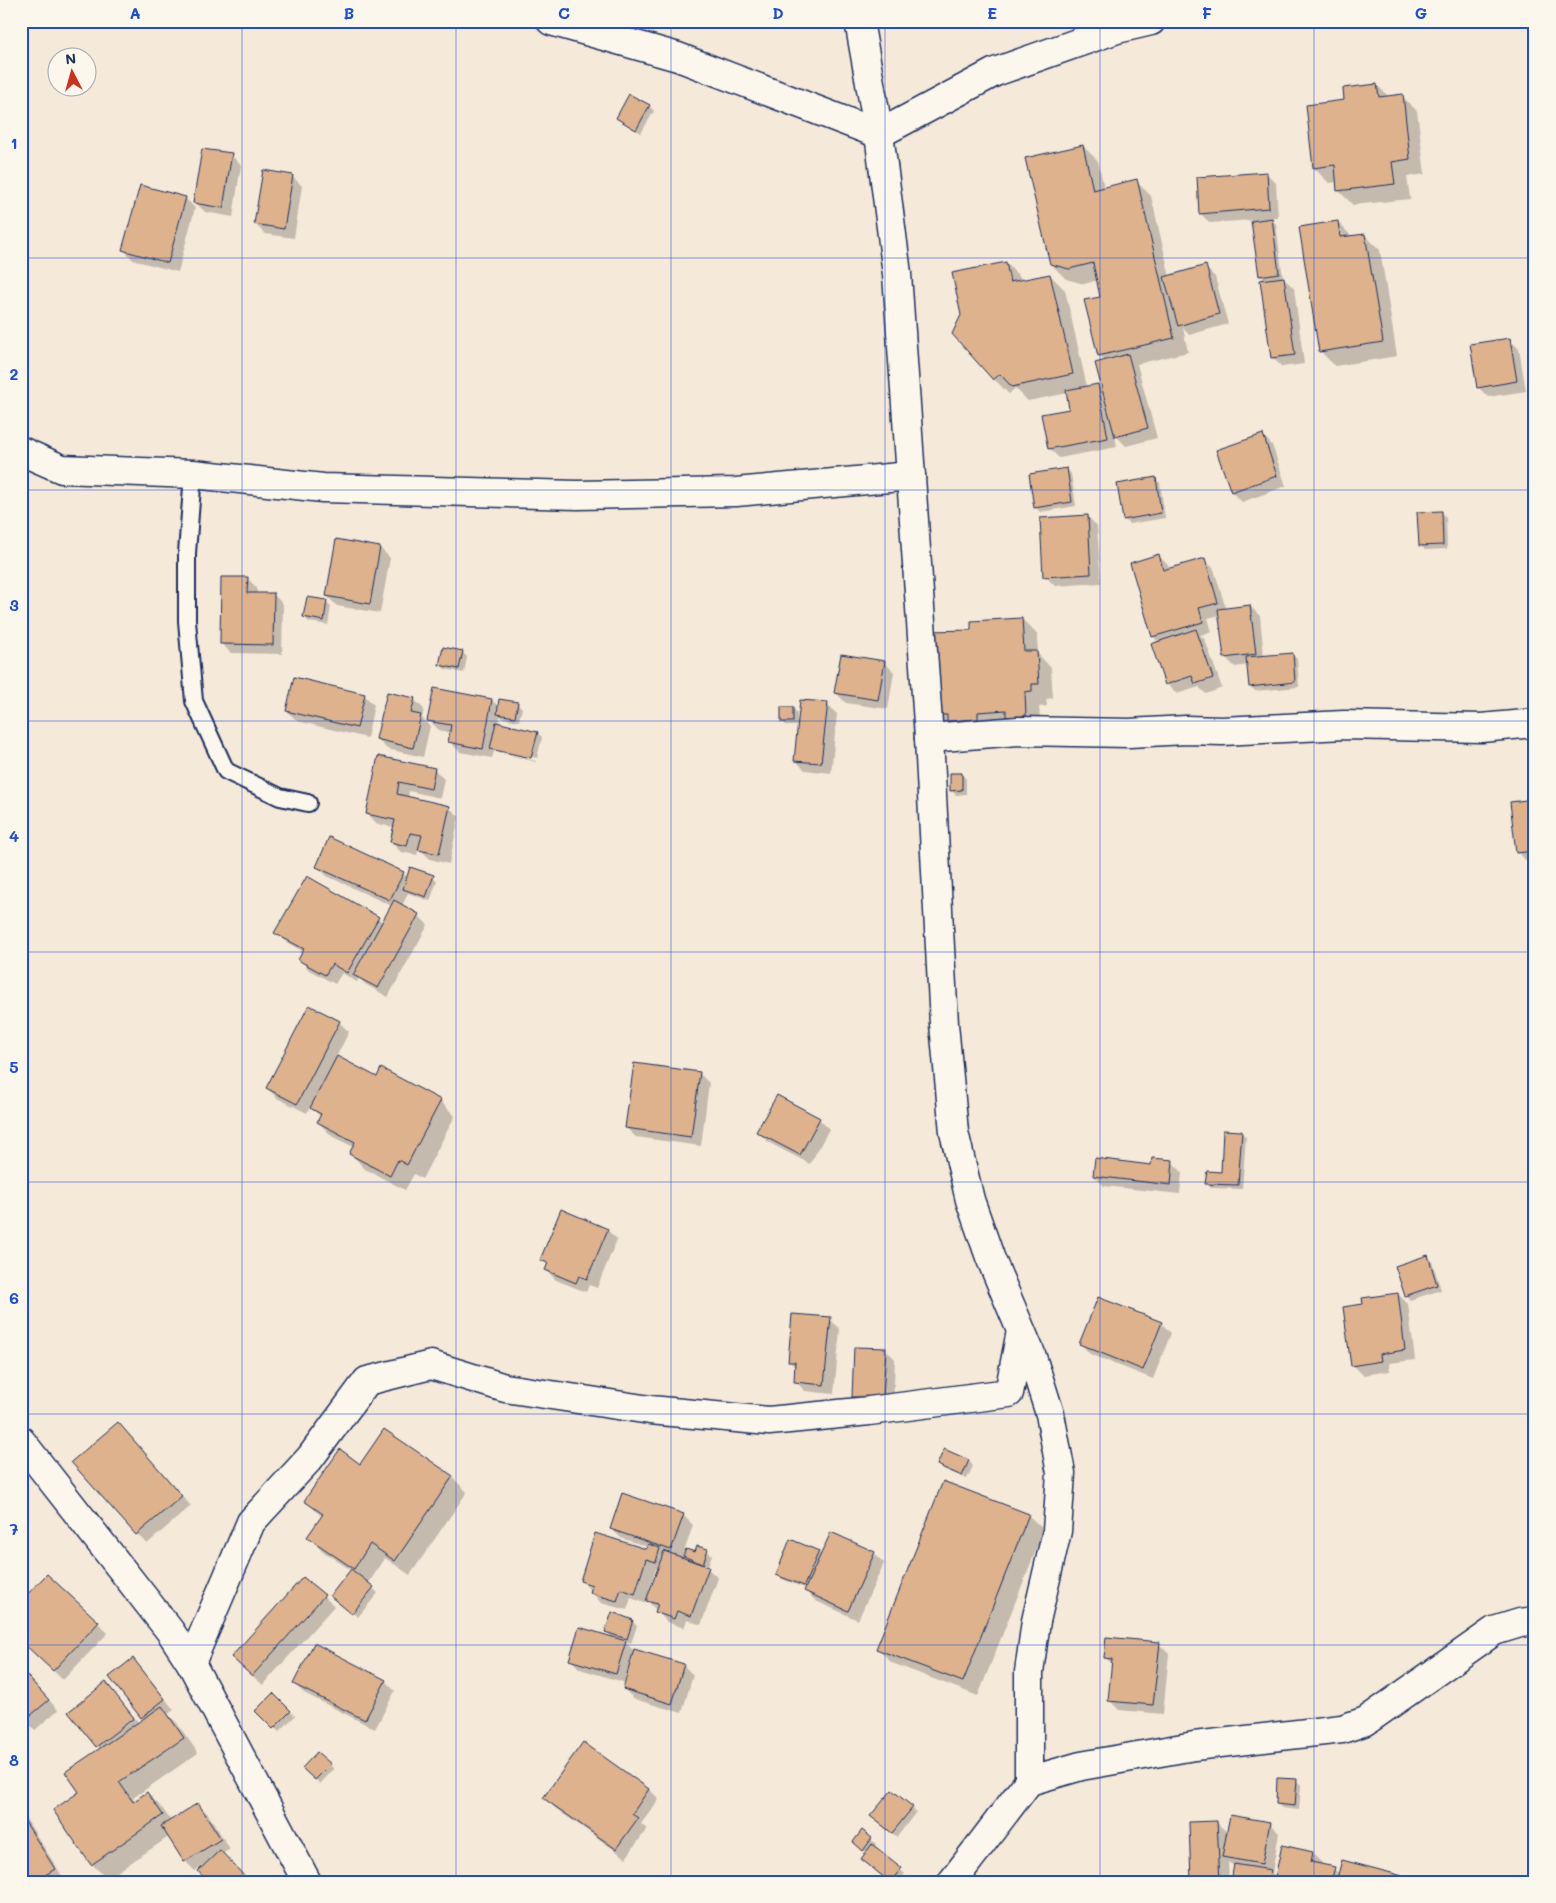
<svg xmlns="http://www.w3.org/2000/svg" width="1556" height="1903" viewBox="0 0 1556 1903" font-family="Mali,sans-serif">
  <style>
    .shadow { fill: #0003; fill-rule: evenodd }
    .building { fill: #ddb28d; stroke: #1b2f5e }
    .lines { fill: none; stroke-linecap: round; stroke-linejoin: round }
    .lane-casing { stroke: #1b2f5e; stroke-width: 20 }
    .street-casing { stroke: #1b2f5e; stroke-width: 31 }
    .lane { stroke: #fbf7ec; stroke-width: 16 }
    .street { stroke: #fbf7ec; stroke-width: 28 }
    .grid { fill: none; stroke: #1d4ed8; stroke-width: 1; stroke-opacity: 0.55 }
    .neatline { fill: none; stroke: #1d4ed8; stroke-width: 2 }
    .grid-label { font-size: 16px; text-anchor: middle; font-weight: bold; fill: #1d4ed8 }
  </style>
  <rect width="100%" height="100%" fill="#f5e9d9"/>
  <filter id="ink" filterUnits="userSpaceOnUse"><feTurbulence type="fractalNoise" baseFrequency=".02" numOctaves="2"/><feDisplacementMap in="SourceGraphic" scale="10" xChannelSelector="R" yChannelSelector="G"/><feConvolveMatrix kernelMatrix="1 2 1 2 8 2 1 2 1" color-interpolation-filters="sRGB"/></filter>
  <g filter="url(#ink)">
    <g class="shadow">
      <path d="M1377,85L1389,97L1402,96L1417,111L1425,174L1407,177L1410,199L1353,205L1338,190V182L1329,183L1314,168L1345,101Z"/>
      <path d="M649,106L654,111L641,133L622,122L617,118Z"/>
      <path d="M1083,146L1098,161L1104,188L1136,181L1151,196L1170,277L1205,267L1215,277L1228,324L1189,335L1183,328L1188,352L1137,364L1157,438L1126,446L1115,435L1117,447L1059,458L1049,448L1070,410L1068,393L1028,401L1015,388L1009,394L994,379L1006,263L1021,278V281L1050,275L1065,290L1087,387L1098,385L1104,391L1105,361L1099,355L1102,298L1098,280L1084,284L1066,279L1051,264Z"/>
      <path d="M231,155L241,165L233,217L205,212L195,202Z"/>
      <path d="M1266,173L1276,183L1278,217L1270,218L1276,224L1283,278L1294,288L1304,364L1282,367L1272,357L1265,281L1260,275L1252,220L1210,223L1200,213Z"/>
      <path d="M292,176L302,186L294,238L265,234L255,224Z"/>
      <path d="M185,198L195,208L178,272L133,260L124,250Z"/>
      <path d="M1338,222L1352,237L1365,235L1380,250L1397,356L1335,366L1320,351Z"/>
      <path d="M1509,339L1519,349L1526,391L1488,397L1478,387Z"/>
      <path d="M1263,435L1272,445L1286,486L1242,502L1232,492L1218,451Z"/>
      <path d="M1067,469L1071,474L1076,506L1040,512L1035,507Z"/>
      <path d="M1155,479L1160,483L1165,518L1129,524L1124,519Z"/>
      <path d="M1441,512L1446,517L1447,549L1425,550L1420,545Z"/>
      <path d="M1087,516L1097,526L1101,583L1055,586L1045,576Z"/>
      <path d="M380,548L390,558L380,613L337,606L327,596Z"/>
      <path d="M1158,555L1168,565L1169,570L1204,559L1214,569L1226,609L1250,606L1260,616L1264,657L1292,654L1297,659L1299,687L1255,691L1250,686L1248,665L1235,667L1225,657L1220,615L1208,618L1212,632L1200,635L1205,640L1222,688L1206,694L1199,687L1177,694L1167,684L1159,643L1153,636Z"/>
      <path d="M247,578L257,588V594H273L283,604L282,654L231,653L221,643Z"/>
      <path d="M326,602L331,606L328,625L309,622L304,617Z"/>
      <path d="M1022,619L1037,634L1038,654L1051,668L1053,698L1046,699L1047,706L1039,707L1041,730H951L936,715L973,631Z"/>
      <path d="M462,652L467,657L464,673L445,669L440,665Z"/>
      <path d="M884,662L894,672L888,709L846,703L836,693Z"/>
      <path d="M364,695L374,705L367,738L297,721L287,711Z"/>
      <path d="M414,699L424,709L422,718L430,726L423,757L387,749L377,739Z"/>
      <path d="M492,700L499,707L517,703L522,708L519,721L503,718L500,716L499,724L537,733L542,737L537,758L495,748V751L536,761V762L494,751L492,758L460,752L450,742L451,733L439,730L429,720Z"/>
      <path d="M827,704L837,714L831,773L805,770L795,760L799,726H787L782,722L793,708L797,713V720H799Z"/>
      <path d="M379,757L434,769L444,779L440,798L409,791L408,798L449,807L459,817L449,864L430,859L419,848L417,855L401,852L391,842L394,827L377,824L367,814Z"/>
      <path d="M962,774L966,779V794L956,795L951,790Z"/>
      <path d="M1535,800V861L1527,862L1518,852Z"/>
      <path d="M317,866L403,873L408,878L433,877L437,881L430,901L408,893L402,906L418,915L428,925L388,997L365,984L359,978L357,982L342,973L335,984L309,970L300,960L304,952L286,942L276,932L378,918L383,923L392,906L327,876Z"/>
      <path d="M339,1022L349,1032L336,1057L377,1079L440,1101L455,1116L422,1179L414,1174L405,1190L365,1169L351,1154L354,1147L333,1137L318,1122L321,1117L310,1107L307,1113L277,1098L267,1088Z"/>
      <path d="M699,1073L709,1083L701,1146L636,1137L626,1128Z"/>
      <path d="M819,1119L829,1129L810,1164L768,1142L758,1132Z"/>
      <path d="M1241,1132L1246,1137L1242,1189L1211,1188L1207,1183L1222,1173Z"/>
      <path d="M1172,1162L1182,1172L1180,1194L1104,1186L1094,1176Z"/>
      <path d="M607,1230L617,1239L597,1288L589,1285L586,1292L556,1280L546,1270L548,1266L542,1259Z"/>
      <path d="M1428,1257L1432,1261L1441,1290L1410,1300L1406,1295Z"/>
      <path d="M1398,1294L1408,1304L1415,1360L1389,1363L1390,1371L1363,1375L1353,1365L1365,1305Z"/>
      <path d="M830,1319L840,1329L834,1394L805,1391L795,1381L796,1368L789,1361Z"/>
      <path d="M1161,1323L1171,1333L1153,1379L1090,1354L1081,1344Z"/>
      <path d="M885,1349L895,1359L893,1407L863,1406L853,1396Z"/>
      <path d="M128,1434L191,1506L147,1544L137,1534Z"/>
      <path d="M944,1451L969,1461L973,1466L967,1479L943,1469L938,1464Z"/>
      <path d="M361,1465L452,1477L467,1492L410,1575L385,1558L368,1584L378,1593L358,1617L336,1601L351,1570L324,1552L309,1537L322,1517L306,1501Z"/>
      <path d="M944,1482L1029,1516L1044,1530L978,1696L892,1663L878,1648Z"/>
      <path d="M683,1515L693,1525L681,1561L691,1562L685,1556L707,1551L712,1555L707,1568L718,1578L701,1625L687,1620L684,1628L667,1622L646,1599L645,1603L631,1598L627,1610L601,1603L582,1581L646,1551L648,1547L621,1538L611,1528ZM656,1568L659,1569L652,1588L650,1587Z"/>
      <path d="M818,1552L822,1555L874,1553L884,1563L858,1620L816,1601L806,1591L807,1589L782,1579L777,1574Z"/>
      <path d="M304,1578L334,1606L263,1685L242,1667Z"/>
      <path d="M632,1621L637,1626L631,1643L623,1640L635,1652L683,1665L693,1675L682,1713L634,1699L624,1689L626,1683L580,1669L570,1659L614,1639L606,1631Z"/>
      <path d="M98,1623L108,1633L63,1680L21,1640Z"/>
      <path d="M1159,1644L1169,1654L1163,1714L1119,1710L1109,1700L1113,1665L1105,1657Z"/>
      <path d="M133,1660L143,1670L174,1710L168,1714L177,1723L198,1753L133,1798L135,1801L147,1793L162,1808L171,1821L198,1805L208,1814L230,1849L222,1854L248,1882H210L204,1865L195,1871L185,1861L170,1836L107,1879L92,1864L80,1792L101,1750L70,1713L106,1684L139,1723L144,1720L142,1717Z"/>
      <path d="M21,1669L58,1710L35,1730L21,1716Z"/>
      <path d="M385,1681L395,1691L375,1729L304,1693L294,1684Z"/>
      <path d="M273,1694L295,1716L279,1732L257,1711Z"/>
      <path d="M330,1765L334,1769L320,1784L304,1768Z"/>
      <path d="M1296,1780L1301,1785L1299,1810L1282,1808L1277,1804Z"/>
      <path d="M649,1789L659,1799L641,1824L647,1829L626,1858L555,1808L545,1798Z"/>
      <path d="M912,1808L916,1812L897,1837L876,1821Z"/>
      <path d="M21,1811L64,1879L60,1882H23L21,1879Z"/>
      <path d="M1217,1823L1228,1833L1269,1823L1279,1833L1272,1873L1276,1878L1312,1853L1322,1863V1866L1334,1869L1339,1874L1418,1882H1232L1235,1867L1228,1862L1229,1882H1193Z"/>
      <path d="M862,1832L876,1844L874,1847L905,1874L898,1882H889L867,1863V1853L859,1847Z"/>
    </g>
    <g class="building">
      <path d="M1377,84L1379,97L1403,94L1410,159L1392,162L1395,184L1337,191L1335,165L1313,168L1306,105L1344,100L1343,88Z"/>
      <path d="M629,94L650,105L636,130L616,118Z"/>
      <path d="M1083,145L1093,190L1137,179L1174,338L1098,356L1084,300L1100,297L1093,263L1069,269L1050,264L1025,158Z"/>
      <path d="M202,149L232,153L223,208L193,203Z"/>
      <path d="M263,170L293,175L284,229L254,224Z"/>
      <path d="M1267,172L1269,208L1199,214L1197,177Z"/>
      <path d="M140,185L186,197L168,263L122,250Z"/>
      <path d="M1272,218L1279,273L1259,276L1251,221Z"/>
      <path d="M1338,221L1340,237L1365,234L1383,342L1319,352L1299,227Z"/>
      <path d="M1006,262L1010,282L1050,274L1073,374L1012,387L1000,374L993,380L952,334L961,315L952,273Z"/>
      <path d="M1206,265L1219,314L1178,326L1164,277Z"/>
      <path d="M1284,277L1295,355L1271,358L1260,280Z"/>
      <path d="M1510,338L1517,381L1477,388L1470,344Z"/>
      <path d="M1128,354L1148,428L1115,437L1095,363Z"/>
      <path d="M1098,384L1108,438L1048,449L1041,414L1069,409L1066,390Z"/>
      <path d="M1263,434L1277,476L1231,492L1216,450Z"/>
      <path d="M1067,468L1072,502L1034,508L1029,474Z"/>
      <path d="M1156,477L1161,513L1123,520L1117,484Z"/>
      <path d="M1442,511L1443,545L1419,546L1417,512Z"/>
      <path d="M1088,515L1091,574L1043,577L1040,518Z"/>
      <path d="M336,539L380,547L370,604L326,596Z"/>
      <path d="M1159,554L1163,570L1205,558L1218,603L1199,608L1203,622L1152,637L1130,563Z"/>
      <path d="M221,577H248L247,593H274L273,645L220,644Z"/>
      <path d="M307,597L327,600L324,621L303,617Z"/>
      <path d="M1250,605L1256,654L1224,658L1218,609Z"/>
      <path d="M1022,618L1024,651H1037L1039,684H1032V691L1025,692L1026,716L1006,717V710L978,712V719L947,721V715H935L930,631L971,630V621Z"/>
      <path d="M1196,629L1213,678L1195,684L1192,676L1165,685L1151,644Z"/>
      <path d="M443,647L463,651L459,669L439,665Z"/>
      <path d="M1293,653L1295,682L1249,687L1246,657Z"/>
      <path d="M841,654L885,661L878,700L834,693Z"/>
      <path d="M294,677L365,694L357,728L286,711Z"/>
      <path d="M434,688L492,699L483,749L448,742L451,725L427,721Z"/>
      <path d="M387,692L415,698L411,713L421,715L413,748L376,739Z"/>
      <path d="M499,699L518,702L515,717L497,714Z"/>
      <path d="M800,700L828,702L821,763L794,761Z"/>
      <rect x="781" y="707" width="12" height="15"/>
      <path d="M496,722L538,732L531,758L490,749Z"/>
      <path d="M378,756L435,768L431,789L399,782L397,794L450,806L439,854L418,850L422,835L410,833L407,846L390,842L395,820L366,814Z"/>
      <path d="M950,773H962V790L950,791Z"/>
      <path d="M1535,799V851L1516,853L1510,802Z"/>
      <path d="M329,837L404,872L390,900L316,867Z"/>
      <path d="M410,867L434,875L426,897L403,889Z"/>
      <path d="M307,876L379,917L347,973L332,964L325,975L298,960L304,949L274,933Z"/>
      <path d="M394,900L419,914L378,988L353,975Z"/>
      <path d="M309,1005L340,1021L297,1104L266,1088Z"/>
      <path d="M337,1056L377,1077L381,1068L441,1100L407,1165L398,1160L390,1176L349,1154L355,1142L317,1122L321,1114L310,1108Z"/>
      <path d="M634,1063L700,1072L691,1137L625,1128Z"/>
      <path d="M777,1095L820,1118L800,1155L756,1132Z"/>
      <path d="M1223,1130L1242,1131L1238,1185L1205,1184L1207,1171L1221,1172Z"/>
      <path d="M1095,1158L1151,1165L1152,1158L1173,1160L1171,1185L1093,1176Z"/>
      <path d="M561,1209L608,1229L587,1279L579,1276L576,1283L545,1270L548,1263L540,1260Z"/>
      <path d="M1428,1255L1437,1285L1405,1296L1395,1266Z"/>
      <path d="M1398,1293L1405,1350L1380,1354L1381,1361L1351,1366L1343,1307L1363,1304L1362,1298Z"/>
      <path d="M1098,1297L1162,1322L1143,1370L1079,1344Z"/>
      <path d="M792,1314L831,1317L824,1385L794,1382L795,1362H788Z"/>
      <path d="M854,1347L886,1348L883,1398L852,1397Z"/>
      <path d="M118,1422L182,1496L136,1535L71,1462Z"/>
      <path d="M384,1429L453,1476L395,1561L370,1544L354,1569L307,1537L323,1514L304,1501L340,1449L360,1464Z"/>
      <path d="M944,1449L969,1460L962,1476L937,1465Z"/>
      <path d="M943,1481L1029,1514L963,1682L876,1649Z"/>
      <path d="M622,1493L684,1514L671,1550L610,1529Z"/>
      <path d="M831,1532L875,1552L848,1611L804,1591Z"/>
      <path d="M595,1533L646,1549L648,1544L660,1548L656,1562L646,1559L635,1594L621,1589L617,1601L590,1593L592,1585L580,1581Z"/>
      <path d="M790,1539L819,1551L804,1586L776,1575Z"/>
      <path d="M697,1546L708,1549L703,1564L683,1556L686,1549L695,1552Z"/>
      <path d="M664,1551L709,1567L691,1616L677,1611L674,1619L655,1612L658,1604L646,1601Z"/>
      <path d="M351,1569L374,1587L352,1614L330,1596Z"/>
      <path d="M47,1574L99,1622L53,1671L21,1641V1601Z"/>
      <path d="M303,1577L325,1595L252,1676L231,1657Z"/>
      <path d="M612,1612L633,1620L627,1639L605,1632Z"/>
      <path d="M579,1627L626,1641L616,1674L569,1660Z"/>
      <path d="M1106,1637L1160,1642L1153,1705L1108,1701L1112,1659L1104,1658Z"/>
      <path d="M314,1643L386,1680L365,1720L293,1684Z"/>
      <path d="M634,1649L684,1664L672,1704L623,1689Z"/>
      <path d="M133,1658L165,1699L141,1718L109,1677Z"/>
      <path d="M21,1669L49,1700L24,1721L21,1718Z"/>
      <path d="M106,1682L134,1718L96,1747L68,1712Z"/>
      <path d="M273,1693L291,1711L273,1729L255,1711Z"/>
      <path d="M162,1706L184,1738L119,1782L133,1802L147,1792L163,1815L91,1865L53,1810L79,1792L65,1772Z"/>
      <path d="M583,1742L649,1789L632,1814L638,1818L616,1849L543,1798Z"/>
      <path d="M317,1752L331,1764L315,1780L302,1768Z"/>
      <path d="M1277,1778L1297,1779L1295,1806L1276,1804Z"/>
      <path d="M892,1790L913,1807L892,1833L870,1816Z"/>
      <path d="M198,1803L221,1839L184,1862L161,1826Z"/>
      <path d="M21,1815L55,1869L34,1882L21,1881Z"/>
      <path d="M1230,1815L1270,1822L1262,1864L1222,1857Z"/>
      <path d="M1217,1821L1220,1882H1191L1189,1822Z"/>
      <path d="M862,1830L872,1838L863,1851L853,1842Z"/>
      <path d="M872,1844L902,1868L890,1882L861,1859Z"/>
      <path d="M1282,1845L1313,1852L1311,1862L1335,1867L1331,1882H1274Z"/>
      <path d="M220,1850L247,1879L244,1882H208L198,1871Z"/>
      <path d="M1342,1860L1418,1880V1882H1336Z"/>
      <path d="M1234,1864L1271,1870L1269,1882H1231Z"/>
    </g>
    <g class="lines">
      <defs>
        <path id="lane" d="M193,474L187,553V621L194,701L226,771L280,797L308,803"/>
        <g id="street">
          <path d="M551,21L678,57L879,134L995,72L1117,29L1151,21"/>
          <path d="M859,21L879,134L897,274L929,738L944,1024L954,1132L970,1200L990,1257L1031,1354L1050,1414L1061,1473L1057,1531L1036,1621L1029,1672V1781L952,1882"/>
          <path d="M21,451L62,469L193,474L323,488L577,495L736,492L911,476"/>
          <path d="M929,738L1018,731L1129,733L1186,730L1222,731L1344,725L1481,728L1535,723"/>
          <path d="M21,1441L170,1631L191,1663L307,1882"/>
          <path d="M191,1663L251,1522L310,1458L367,1381L431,1365L505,1388L650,1410L769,1421L869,1411L1009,1393L1021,1331"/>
          <path d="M1029,1781L1081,1766L1194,1746L1342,1729L1366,1721L1494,1631L1520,1623L1535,1621"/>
        </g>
      </defs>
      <use href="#lane" class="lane-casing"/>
      <use href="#street" class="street-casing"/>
      <use href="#lane" class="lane"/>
      <use href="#street" class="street"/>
    </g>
  </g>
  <path class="grid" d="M242,21V1882M456,21V1882M671,21V1882M885,21V1882M1100,21V1882M1314,21V1882M21,258H1535M21,490H1535M21,721H1535M21,952H1535M21,1182H1535M21,1414H1535M21,1645H1535"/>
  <rect width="1556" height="1903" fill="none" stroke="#fbf7ec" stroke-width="55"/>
  <g transform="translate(72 72) rotate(354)"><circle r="24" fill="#fbf7ec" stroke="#a1a7b3"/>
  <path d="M0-4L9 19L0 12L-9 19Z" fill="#c8321e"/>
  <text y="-8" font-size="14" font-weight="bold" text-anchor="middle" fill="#1b2f5e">N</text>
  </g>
  <rect x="28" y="28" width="1500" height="1848" class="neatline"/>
  <g class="grid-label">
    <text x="135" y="19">A</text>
    <text x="349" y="19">B</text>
    <text x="564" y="19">C</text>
    <text x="778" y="19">D</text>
    <text x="992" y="19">E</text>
    <text x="1207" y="19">F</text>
    <text x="1421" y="19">G</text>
    <text x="14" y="149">1</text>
    <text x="14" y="380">2</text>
    <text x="14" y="611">3</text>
    <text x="14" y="842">4</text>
    <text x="14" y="1073">5</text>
    <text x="14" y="1304">6</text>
    <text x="14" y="1535">7</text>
    <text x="14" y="1766">8</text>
  </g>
</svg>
